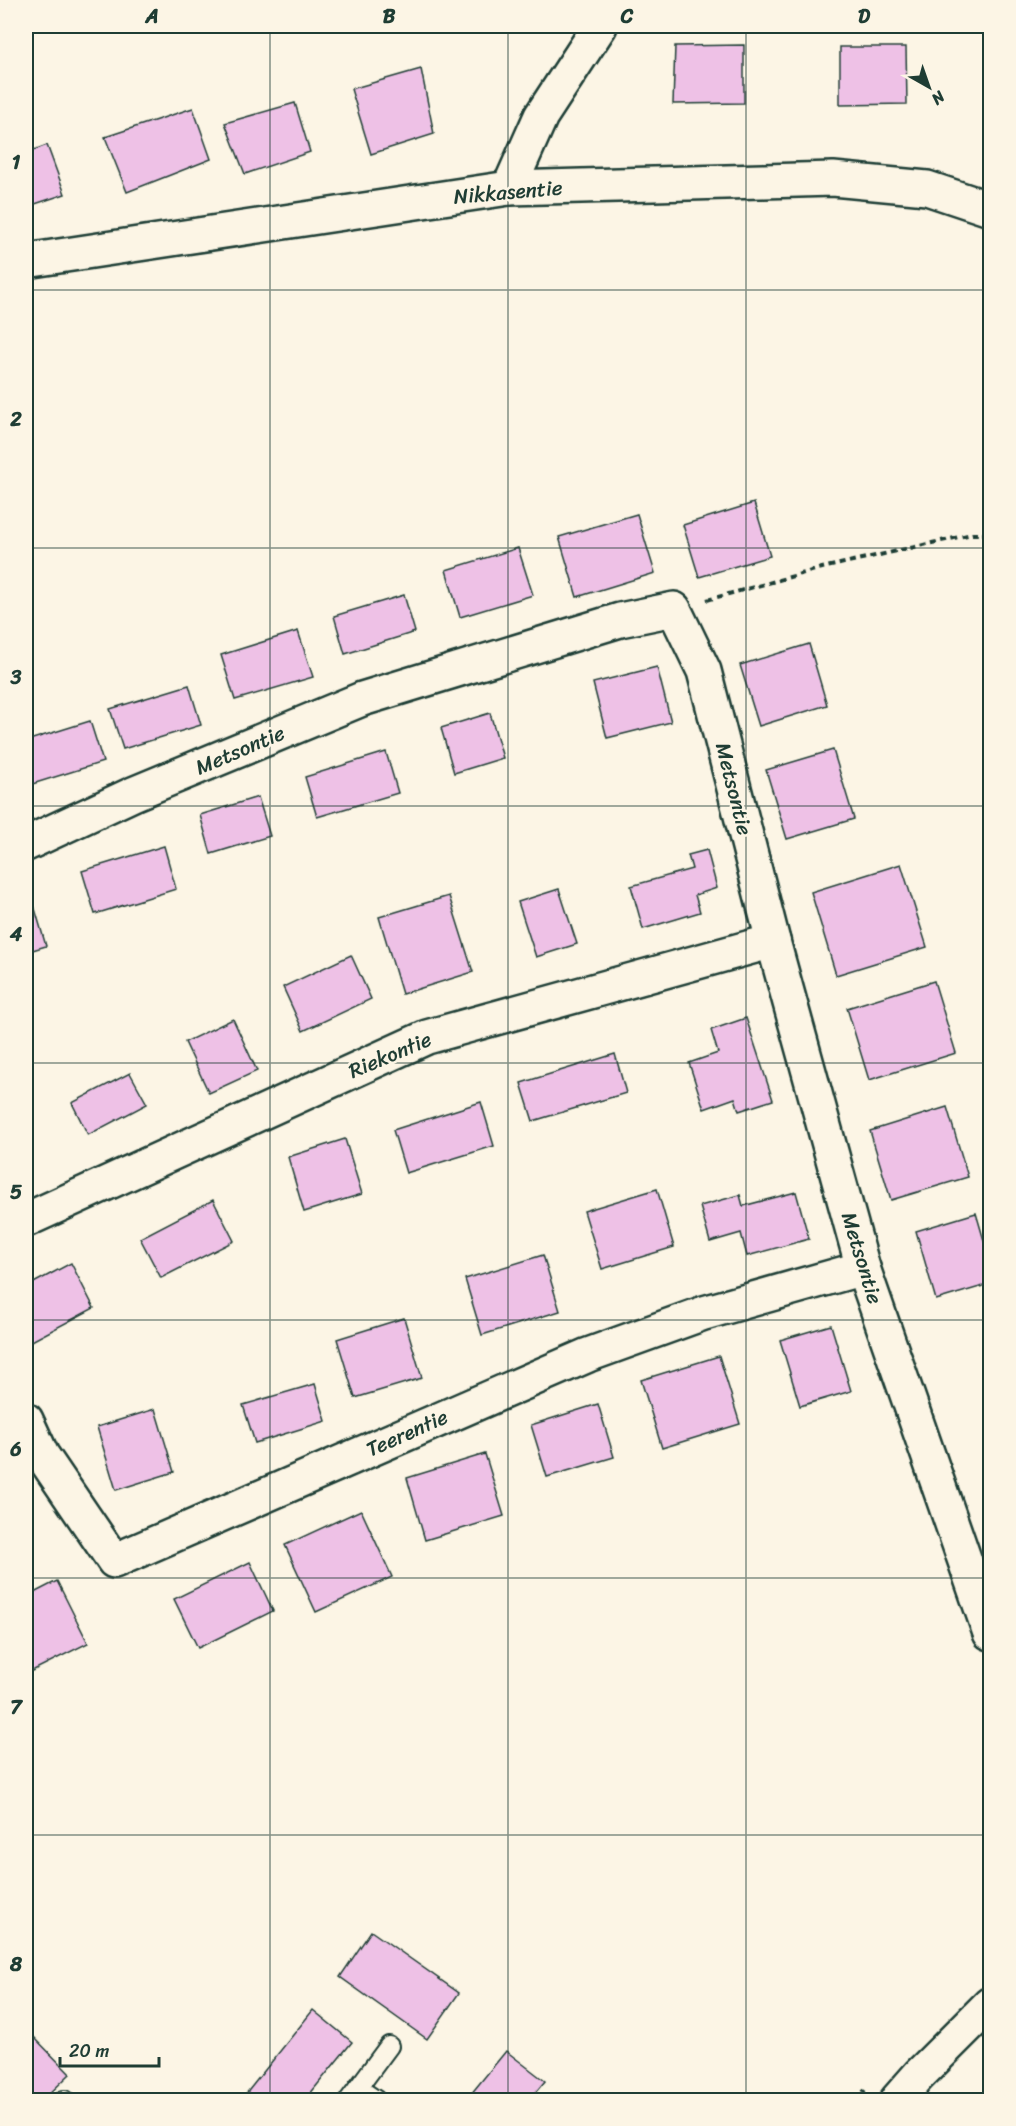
<svg xmlns="http://www.w3.org/2000/svg" width="1016" height="2126" viewBox="0 0 1016 2126" font-family="Sriracha,sans-serif">
  <style>
    .building { fill: #eec1e6; stroke: #1f3d34; stroke-width: 1.5 }
    .lines { fill: none; stroke-linecap: round; stroke-linejoin: round }
    .service-casing { stroke: #1f3d34; stroke-width: 22 }
    .minor-casing { stroke: #1f3d34; stroke-width: 38 }
    .path { stroke: #1f3d34; stroke-width: 4; stroke-dasharray: 6 4.5; stroke-linecap: butt }
    .service { stroke: #fcf5e5; stroke-width: 18 }
    .minor { stroke: #fcf5e5; stroke-width: 33 }
    .grid { fill: none; stroke: #1f3d34; stroke-width: 1.5; stroke-opacity: 0.55 }
    .labels { text-anchor: middle; dominant-baseline: central; stroke-width: 5; stroke-linejoin: round; paint-order: stroke }
    .street-label { font-size: 21px; fill: #1f3d34; stroke: #fcf5e5 }
    .neatline { fill: none; stroke: #1f3d34; stroke-width: 2 }
    .grid-label { font-size: 20px; text-anchor: middle; font-weight: bold; fill: #1f3d34 }
  </style>
  <rect width="100%" height="100%" fill="#fcf5e5"/>
  <filter id="ink" filterUnits="userSpaceOnUse"><feTurbulence type="fractalNoise" baseFrequency=".0167" numOctaves="2"/><feDisplacementMap in="SourceGraphic" scale="12" xChannelSelector="R" yChannelSelector="G"/><feConvolveMatrix kernelMatrix="1 2 1 2 8 2 1 2 1" color-interpolation-filters="sRGB"/></filter>
  <g filter="url(#ink)">
    <g class="building">
      <path d="M744,45V103L673,104L675,46Z"/>
      <path d="M840,47H906L907,104L840,105Z"/>
      <path d="M421,69L434,134L371,154L351,89Z"/>
      <path d="M295,103L310,152L245,174L225,123Z"/>
      <path d="M193,108L211,159L127,192L105,137Z"/>
      <path d="M47,145L65,194L26,207V153Z"/>
      <path d="M754,503L770,556L699,577L683,525Z"/>
      <path d="M637,514L655,573L577,597L559,537Z"/>
      <path d="M518,548L533,595L460,617L446,570Z"/>
      <path d="M404,595L415,632L345,654L334,616Z"/>
      <path d="M298,631L313,677L235,700L221,655Z"/>
      <path d="M809,644L827,705L759,726L740,665Z"/>
      <path d="M657,667L671,722L607,738L593,683Z"/>
      <path d="M189,685L201,725L123,749L110,709Z"/>
      <path d="M490,713L503,758L454,773L441,728Z"/>
      <path d="M90,721L103,762L26,786V741Z"/>
      <path d="M833,750L854,819L787,839L766,770Z"/>
      <path d="M386,752L398,793L317,817L305,777Z"/>
      <path d="M258,797L270,836L211,854L200,815Z"/>
      <path d="M164,846L176,889L95,914L82,871Z"/>
      <path d="M707,850L717,888L695,895L700,912L643,929L631,886L692,869L688,855Z"/>
      <path d="M901,864L927,947L836,975L811,892Z"/>
      <path d="M559,889L577,944L536,957L518,902Z"/>
      <path d="M449,896L473,972L402,994L379,917Z"/>
      <path d="M33,902L46,946L26,952V904Z"/>
      <path d="M351,955L371,999L303,1031L283,987Z"/>
      <path d="M934,981L956,1053L869,1080L847,1008Z"/>
      <path d="M746,1018L773,1100L739,1111L735,1098L704,1109L689,1063L718,1053L711,1030Z"/>
      <path d="M233,1019L257,1071L209,1093L185,1042Z"/>
      <path d="M615,1054L626,1093L533,1121L521,1083Z"/>
      <path d="M130,1073L147,1104L88,1135L72,1103Z"/>
      <path d="M481,1102L494,1146L406,1173L393,1130Z"/>
      <path d="M947,1107L968,1177L891,1200L870,1131Z"/>
      <path d="M345,1139L362,1194L304,1212L288,1157Z"/>
      <path d="M657,1189L674,1247L602,1269L584,1211Z"/>
      <path d="M796,1192L809,1239L747,1256L741,1233L710,1242L700,1206L740,1195L743,1206Z"/>
      <path d="M213,1200L234,1241L161,1278L140,1238Z"/>
      <path d="M976,1213L990,1261V1284L936,1300L916,1231Z"/>
      <path d="M543,1255L560,1311L482,1335L465,1279Z"/>
      <path d="M71,1263L94,1308L28,1343L26,1287Z"/>
      <path d="M404,1318L422,1378L355,1398L337,1339Z"/>
      <path d="M831,1325L851,1391L800,1406L780,1340Z"/>
      <path d="M719,1356L740,1424L662,1448L641,1380Z"/>
      <path d="M315,1384L326,1421L255,1443L243,1405Z"/>
      <path d="M598,1404L614,1457L547,1477L531,1425Z"/>
      <path d="M155,1409L174,1472L116,1490L97,1427Z"/>
      <path d="M485,1454L504,1516L425,1540L407,1478Z"/>
      <path d="M361,1510L392,1577L316,1612L285,1545Z"/>
      <path d="M250,1562L273,1611L198,1648L174,1599Z"/>
      <path d="M57,1581L88,1643L32,1671L26,1659V1597Z"/>
      <path d="M371,1931L459,1993L427,2039L340,1977Z"/>
      <path d="M313,2010L352,2042L305,2100H241Z"/>
      <path d="M30,2033L70,2074L43,2100H26V2037Z"/>
      <path d="M506,2051L545,2081L529,2100H466Z"/>
    </g>
    <g class="lines">
      <defs>
        <g id="service">
          <path d="M358,2088L376,2100"/>
          <path d="M64,2100H65"/>
          <path d="M349,2100L389,2046"/>
        </g>
        <g id="minor">
          <path d="M509,188L541,116L600,26"/>
          <path d="M26,261L509,188L833,179L927,188L990,209"/>
          <path d="M26,844L133,794L362,699L620,620L674,609L704,671L773,941L863,1268L990,1633"/>
          <path d="M26,1220L427,1037L773,941"/>
          <path d="M26,1420L42,1455L114,1561L588,1355L704,1313L863,1268"/>
          <path d="M897,2100L919,2075L990,2004"/>
        </g>
      </defs>
      <use href="#service" class="service-casing"/>
      <use href="#minor" class="minor-casing"/>
      <g class="path">
        <path d="M707,600L822,568L972,534H990"/>
        <path d="M856,2100L865,2090"/>
      </g>
      <use href="#service" class="service"/>
      <use href="#minor" class="minor"/>
    </g>
  </g>
  <path class="grid" d="M270,26V2100M508,26V2100M746,26V2100M26,290H990M26,548H990M26,806H990M26,1063H990M26,1320H990M26,1578H990M26,1835H990"/>
  <g class="labels">
    <g class="street-label">
      <text transform="translate(508 192) rotate(-5)">Nikkasentie</text>
      <text transform="translate(240 750) rotate(-23)">Metsontie</text>
      <text transform="translate(734 789) rotate(76)">Metsontie</text>
      <text transform="translate(390 1055) rotate(-23)">Riekontie</text>
      <text transform="translate(862 1258) rotate(73)">Metsontie</text>
      <text transform="translate(407 1433) rotate(-24)">Teerentie</text>
    </g>
  </g>
  <rect width="1016" height="2126" fill="none" stroke="#fcf5e5" stroke-width="66"/>
  <g transform="translate(929 87) rotate(140)" stroke="#fcf5e5" stroke-width="4.5" paint-order="stroke">
  <path d="M0-4.5L10 22L0 15L-10 22Z" fill="#1f3d34"/>
  <text y="-9" font-size="16" font-weight="bold" text-anchor="middle" fill="#1f3d34">N</text>
  </g>
  <path d="M60 2057v9h99v-9" fill="none" stroke="#1f3d34" stroke-width="3"/>
  <text x="69" y="2057" font-size="18" fill="#1f3d34" stroke="#fcf5e5" stroke-width="4.5" paint-order="stroke">20 m</text>
  <rect x="33" y="33" width="950" height="2060" class="neatline"/>
  <g class="grid-label">
    <text x="152" y="23">A</text>
    <text x="389" y="23">B</text>
    <text x="627" y="23">C</text>
    <text x="864" y="23">D</text>
    <text x="16" y="169">1</text>
    <text x="16" y="426">2</text>
    <text x="16" y="684">3</text>
    <text x="16" y="941">4</text>
    <text x="16" y="1199">5</text>
    <text x="16" y="1456">6</text>
    <text x="16" y="1714">7</text>
    <text x="16" y="1971">8</text>
  </g>
</svg>
